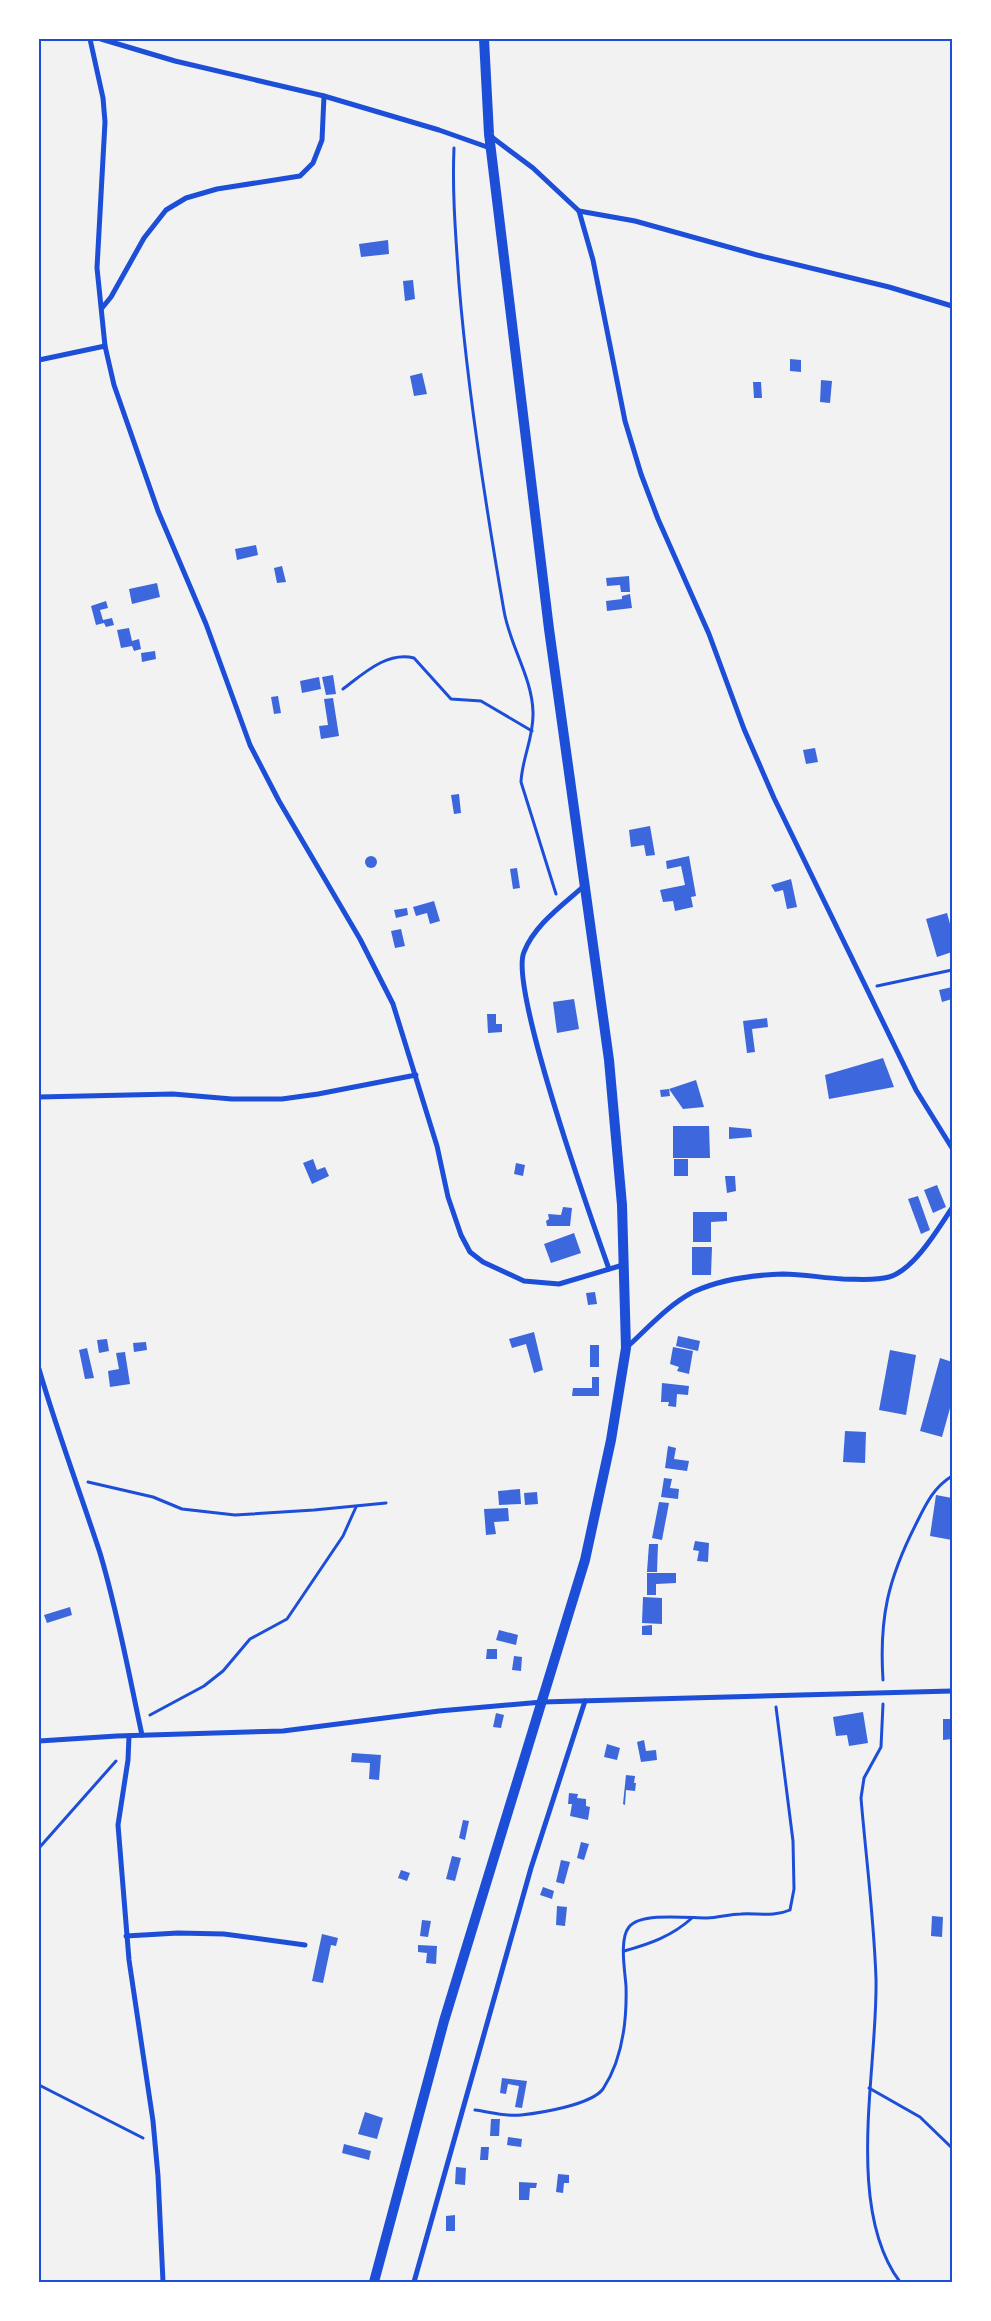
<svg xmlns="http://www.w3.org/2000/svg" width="991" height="2321" viewBox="0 0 991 2321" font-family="'Noto Serif',serif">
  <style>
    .building { fill: #3d67dc }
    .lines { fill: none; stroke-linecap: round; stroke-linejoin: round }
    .path { stroke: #1d4ed8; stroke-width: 3 }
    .minor { stroke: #1d4ed8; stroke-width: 5 }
    .secondary { stroke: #1d4ed8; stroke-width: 10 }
    .neatline { fill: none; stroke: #1d4ed8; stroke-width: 2 }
  </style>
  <rect width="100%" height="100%" fill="#f2f2f2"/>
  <g class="building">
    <path d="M388,240L389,254L361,257L359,244Z"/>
    <path d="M413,280L415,299L405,301L403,281Z"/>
    <path d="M790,359L801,360V372L790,371Z"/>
    <path d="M422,373L427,394L414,396L410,376Z"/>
    <path d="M821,380L832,381L830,403L820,402Z"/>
    <path d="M753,382H761L762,398H754Z"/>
    <path d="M256,545L258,555L237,560L235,549Z"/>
    <path d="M282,566L286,582L277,583L274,568Z"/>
    <path d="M629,576L630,592H621L620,585L607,586L606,578Z"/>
    <path d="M157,583L160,597L132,604L129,589Z"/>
    <path d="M630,594L632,608L607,611L606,601L622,599V596Z"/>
    <path d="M106,601L108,608L100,610L103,620L112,618L114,625L106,627L104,623L96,625L91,606Z"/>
    <path d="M129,628L132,641L139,639L141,649L134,651L132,646L121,648L117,630Z"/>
    <path d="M155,651L156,659L142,662L141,653Z"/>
    <path d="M333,675L336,694L326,695L322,677Z"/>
    <path d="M319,677L321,689L302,693L300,681Z"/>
    <path d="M278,696L281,713L274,714L271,697Z"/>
    <path d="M333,698L339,736L321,739L319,726L328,725L324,699Z"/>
    <path d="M815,748L818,762L806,764L803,750Z"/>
    <path d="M459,794L461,813L454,814L451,795Z"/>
    <path d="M650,826L655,855L646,856L644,845L631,847L629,830Z"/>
    <circle cx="371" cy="862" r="6"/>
    <path d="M689,856L696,896L691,897L693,907L675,911L673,901L663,902L660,890L685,885L681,866L667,869L666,861Z"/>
    <path d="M517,868L520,888L513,889L510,869Z"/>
    <path d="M791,879L797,907L787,909L783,890L775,892L771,885Z"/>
    <path d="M434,901L440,921L430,924L427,913L416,916L413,907Z"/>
    <path d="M407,908L408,915L396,918L394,910Z"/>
    <path d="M947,913L952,931V952L937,957L926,919Z"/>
    <path d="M401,929L405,946L395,948L391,931Z"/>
    <path d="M952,987V999L942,1002L939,990Z"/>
    <path d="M574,999L579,1029L557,1033L553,1002Z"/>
    <path d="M487,1014H496V1024H502V1032L488,1033Z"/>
    <path d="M767,1018L768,1027L752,1029L755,1052L747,1053L743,1021Z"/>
    <path d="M883,1058L894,1087L829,1099L825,1075Z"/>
    <path d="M696,1080L704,1107L683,1109L669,1089Z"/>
    <path d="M669,1089L670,1096L661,1097L660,1090Z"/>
    <path d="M673,1126H709L710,1158H673Z"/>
    <path d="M729,1127L751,1129L752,1137L729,1139Z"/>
    <path d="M313,1159L317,1170L325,1167L329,1176L312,1184L303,1163Z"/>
    <rect x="674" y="1159" width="14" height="17"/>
    <path d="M516,1163L525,1165L523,1176L514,1174Z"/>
    <path d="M725,1176H735L736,1191L727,1193Z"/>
    <path d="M937,1185L946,1207L933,1213L924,1190Z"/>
    <path d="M918,1196L930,1230L921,1234L908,1199Z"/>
    <path d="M563,1207L572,1208L570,1226H547L546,1221L549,1219L548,1214L561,1215Z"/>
    <path d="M693,1212H727V1221L711,1222V1242H693Z"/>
    <path d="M574,1233L581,1253L551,1263L544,1244Z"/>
    <path d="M692,1247H712L711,1275H692Z"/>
    <path d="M595,1292L597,1304L588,1305L586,1293Z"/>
    <path d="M534,1332L543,1370L534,1373L526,1344L512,1348L509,1339Z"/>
    <path d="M678,1336L700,1341L698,1351L676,1346Z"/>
    <path d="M107,1339L109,1351L99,1353L97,1340Z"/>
    <path d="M146,1342L147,1350L134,1352L133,1343Z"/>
    <rect x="590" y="1345" width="9" height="22"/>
    <path d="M673,1347L693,1351L689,1374L677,1371L679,1367L670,1364Z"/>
    <path d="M87,1348L94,1378L85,1379L79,1350Z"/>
    <path d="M890,1350L916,1355L906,1415L879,1410Z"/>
    <path d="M125,1352L130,1384L110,1387L108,1371L119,1369L116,1353Z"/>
    <path d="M940,1358L952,1362V1401L942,1437L920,1431Z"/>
    <path d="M592,1377H599V1396H572L573,1388H592Z"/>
    <path d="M662,1383L689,1386L688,1395L677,1394L676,1407L668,1406L669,1402H661Z"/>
    <path d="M845,1431L866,1432L865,1463L843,1462Z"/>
    <path d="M668,1446L676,1448L674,1459L689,1461L687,1471L665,1468Z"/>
    <path d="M664,1478L672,1479L670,1488L679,1489L678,1499L661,1497Z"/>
    <path d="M520,1489L521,1504L499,1505L498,1491Z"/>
    <path d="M537,1492L538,1504L525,1505L524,1493Z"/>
    <path d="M936,1495L952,1498V1540L930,1536Z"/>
    <path d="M659,1502L669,1503L662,1540L652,1538Z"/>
    <path d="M508,1508L509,1521L494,1522L496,1534L486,1535L484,1509Z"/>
    <path d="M695,1541L709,1543L708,1562L697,1561L699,1551L693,1550Z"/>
    <path d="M649,1544H658L657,1572H647Z"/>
    <path d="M647,1573H676V1583L656,1584V1595H647Z"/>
    <path d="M643,1597L662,1598V1624L642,1623Z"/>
    <path d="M70,1607L72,1615L47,1623L44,1615Z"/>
    <path d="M652,1625V1635H642V1626Z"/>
    <path d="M499,1630L518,1635L516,1645L496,1640Z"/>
    <path d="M487,1649H497V1659H486Z"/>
    <path d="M514,1656L522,1657L521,1671L512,1670Z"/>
    <path d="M863,1712L868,1743L849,1746L847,1735L836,1736L833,1717Z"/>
    <path d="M496,1713L504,1715L501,1728L493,1727Z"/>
    <path d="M943,1719H952V1739L943,1740Z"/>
    <path d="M644,1740L646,1751L656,1750L657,1760L641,1762L637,1742Z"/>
    <path d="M607,1744L620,1748L617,1760L604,1757Z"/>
    <path d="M352,1753L381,1755L379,1780L369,1779L370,1763L351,1762Z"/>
    <path d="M626,1775L635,1776L634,1783H636L635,1791L626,1790L625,1805L623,1804Z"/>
    <path d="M569,1793L578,1794L577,1798L586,1799V1806L590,1807L588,1820L570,1816L572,1804H568Z"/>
    <path d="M463,1820L469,1821L465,1840L459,1838Z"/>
    <path d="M581,1842L589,1844L584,1860L577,1858Z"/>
    <path d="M452,1856L461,1858L455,1881L446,1879Z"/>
    <path d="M561,1860L570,1862L564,1884L556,1882Z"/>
    <path d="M401,1870L410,1873L407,1881L398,1878Z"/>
    <path d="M543,1887L554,1891L552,1899L540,1895Z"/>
    <path d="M557,1906L567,1907L565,1926L556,1925Z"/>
    <path d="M932,1916L943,1917L942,1937L931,1936Z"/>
    <path d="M422,1920L431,1921L428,1937L420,1936Z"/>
    <path d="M322,1934L338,1938L336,1946L331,1945L323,1983L312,1981Z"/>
    <path d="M418,1945L437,1946L436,1964L426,1963L427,1953L418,1952Z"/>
    <path d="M502,2078L527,2081L522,2108L515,2107L519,2086L508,2084L506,2094L500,2093Z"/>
    <path d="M365,2112L383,2118L377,2139L358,2134Z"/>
    <path d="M491,2119H500L499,2136H490Z"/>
    <path d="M508,2137L522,2139L521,2147L507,2145Z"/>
    <path d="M344,2144L371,2151L369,2160L342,2153Z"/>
    <path d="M481,2147H489L488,2160H480Z"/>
    <path d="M456,2167L466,2168L465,2185L455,2184Z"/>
    <path d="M558,2174L569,2175V2183H564L563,2193L556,2192Z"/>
    <path d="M519,2182L537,2183L536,2188H530L529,2200H519Z"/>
    <path d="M455,2215V2231H446V2216Z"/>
  </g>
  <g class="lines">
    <g class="path">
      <path d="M454,148C452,194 456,239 459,284C468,394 485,502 504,611C510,646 532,677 533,712C534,737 522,758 521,782L556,894"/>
      <path d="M343,689C363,674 387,651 414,658L451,699L481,701L532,731"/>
      <path d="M877,986L952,970"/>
      <path d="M88,1482L153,1497L182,1509L235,1515L314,1510L386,1503"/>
      <path d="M883,1680C879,1618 888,1579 916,1524C926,1504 933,1488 952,1476"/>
      <path d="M883,1704L881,1747L864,1778L861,1798C866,1858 874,1918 876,1979C878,2068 844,2207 900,2282"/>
      <path d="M150,1715L204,1686L223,1671L250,1639L287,1619L343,1536L356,1507"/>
      <path d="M39,1848L116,1761"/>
      <path d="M624,1951C650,1944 672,1936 692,1918"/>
      <path d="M39,2085L143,2138"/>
      <path d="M869,2088L920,2117L952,2148"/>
      <path d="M475,2110C490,2112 506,2117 521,2115C540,2113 591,2105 603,2089C622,2060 627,2021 626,1986C625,1971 619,1939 629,1927C641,1912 689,1918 707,1918C718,1918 729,1914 741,1914C757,1913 774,1917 790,1910L794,1889L793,1841L776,1707"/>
    </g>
    <g class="minor">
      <path d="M90,39L103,98L105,122L97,268L105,346L114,385L158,511L206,624L250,745L279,801L360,939L393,1004L437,1146L448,1197L461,1235L470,1252L483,1262L524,1281L559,1284L623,1265"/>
      <path d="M101,39L175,61L324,96L439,130L490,148"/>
      <path d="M489,135L533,168L579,211L593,260L625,421L641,474L658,519L709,634L744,729L774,798L916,1090L952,1148"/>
      <path d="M579,211L635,221L757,255L889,287L952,306"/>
      <path d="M102,308L111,297L144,238L166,210L186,198L217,189L300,176L313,163L322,140L324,96"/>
      <path d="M39,360L105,346"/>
      <path d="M585,885C563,905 535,924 524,952C509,987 592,1221 609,1269"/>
      <path d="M39,1097L173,1094L232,1099H282L318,1094L416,1075"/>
      <path d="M626,1348C647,1329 668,1305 693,1292C719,1280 754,1275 783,1274C803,1274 823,1278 843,1279C858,1279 875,1281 889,1277C914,1270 938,1229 952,1208"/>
      <path d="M39,1369C57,1431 80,1492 100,1553C118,1613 129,1675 142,1735"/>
      <path d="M129,1736L128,1760L118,1825L129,1960L153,2121L158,2176L163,2282"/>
      <path d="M39,1741L117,1736L283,1731L439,1711L542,1702L952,1691"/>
      <path d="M126,1936L178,1933L224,1934L305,1945"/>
      <path d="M414,2282L531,1868L585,1701"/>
    </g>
    <path class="secondary" d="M374,2282L444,2021L585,1560L611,1440L626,1348L622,1205L609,1060L549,629L489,134L484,39"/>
  </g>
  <rect width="991" height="2321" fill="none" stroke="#ffffff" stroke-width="80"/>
  <rect x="40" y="40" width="911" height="2241" class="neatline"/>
</svg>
